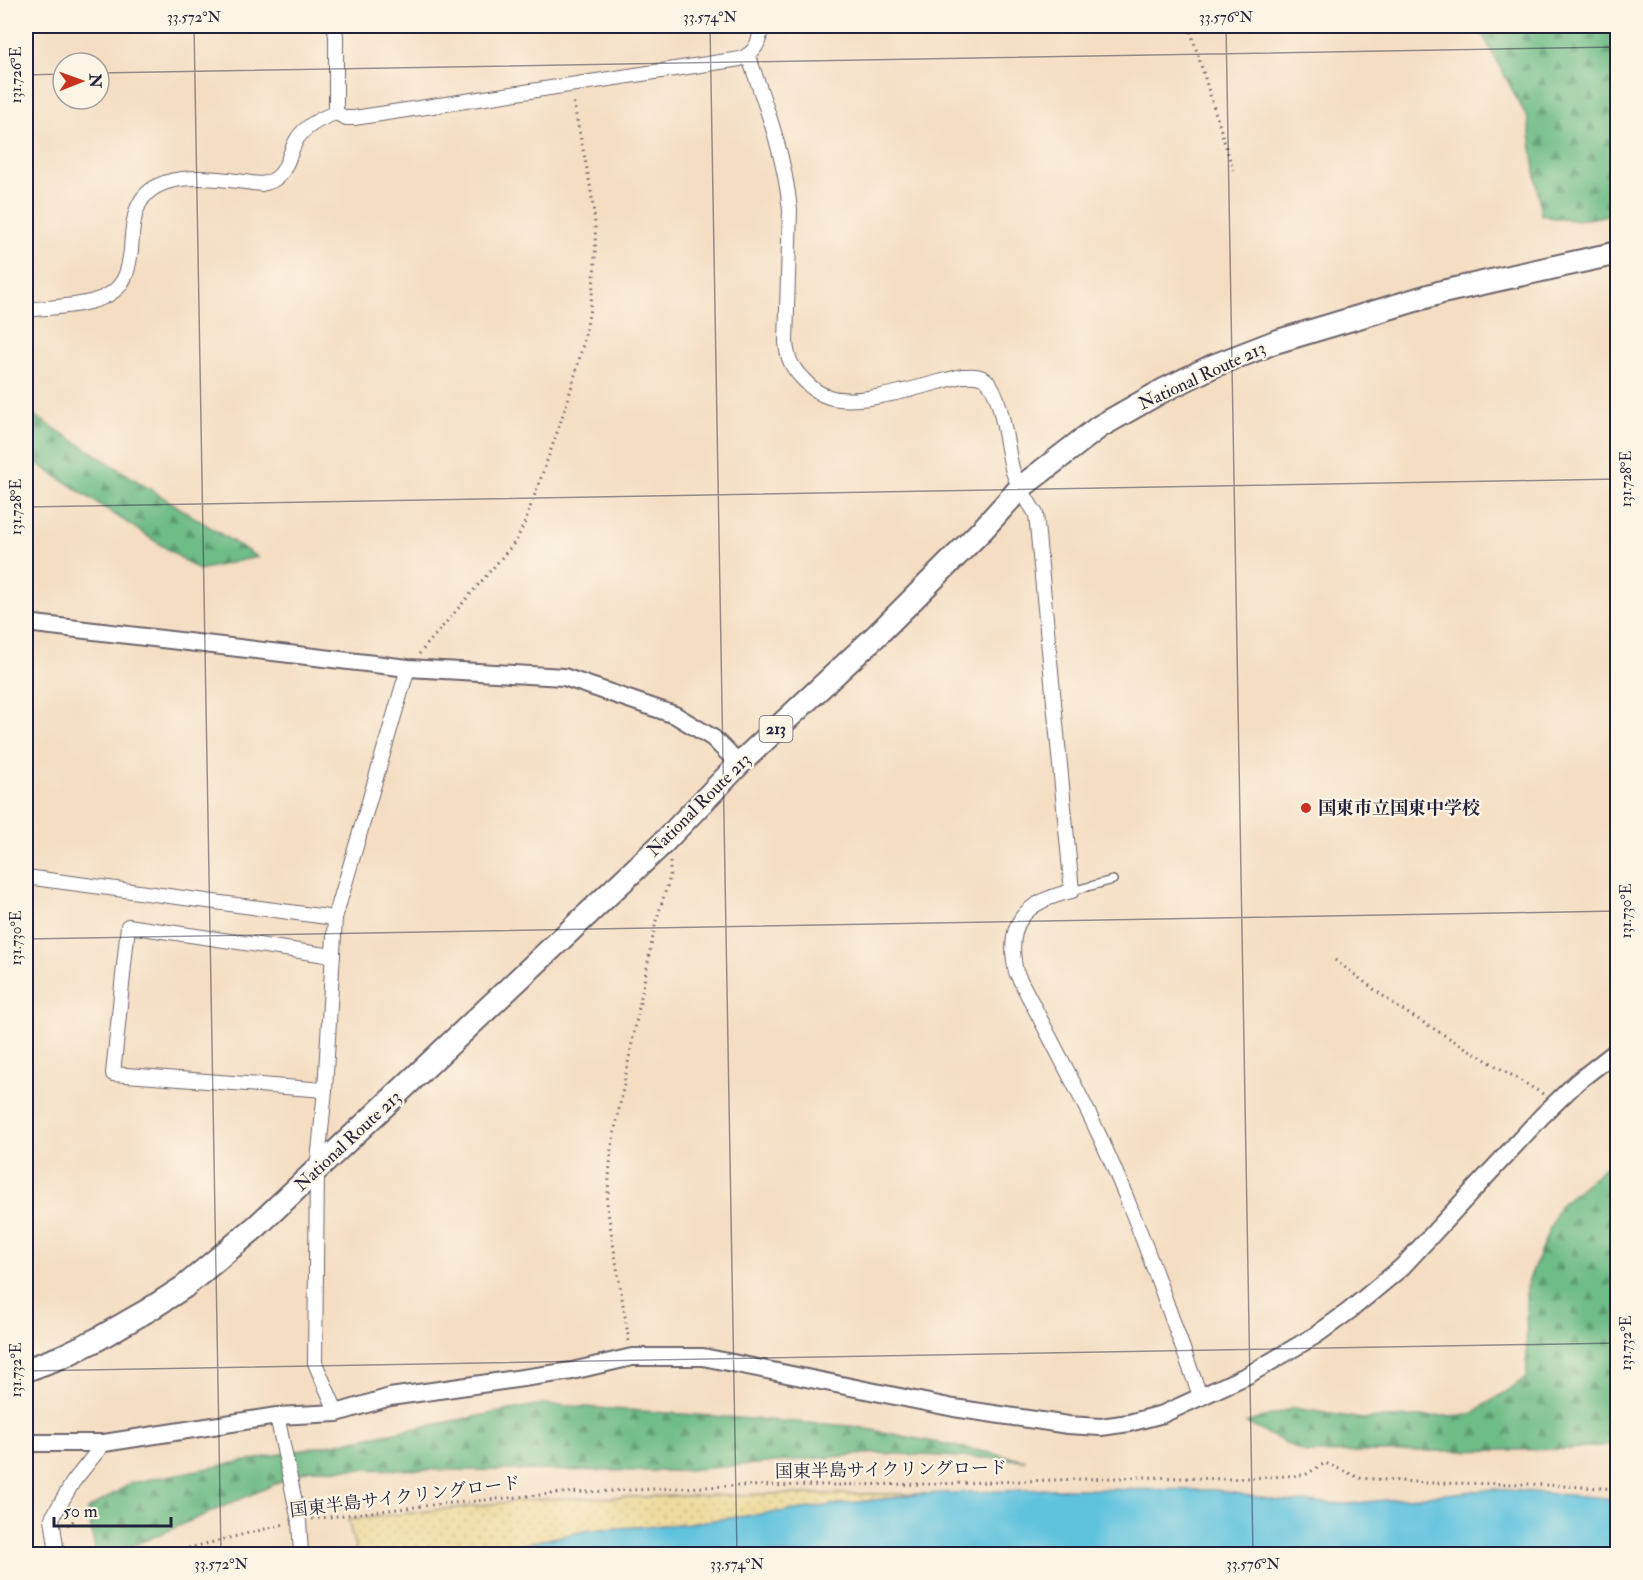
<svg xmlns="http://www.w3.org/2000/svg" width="1643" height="1580" viewBox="0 0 1643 1580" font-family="'IM FELL Double Pica','Noto Serif JP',serif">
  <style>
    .forest { fill: url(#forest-firs); stroke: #486f60; stroke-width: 1.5 }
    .sand { fill: url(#sand-dots); stroke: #887e6c; stroke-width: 1.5 }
    .water { fill: #60c3de; stroke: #41728c; stroke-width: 1.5 }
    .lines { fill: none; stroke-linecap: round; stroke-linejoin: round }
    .service-casing { stroke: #6c636a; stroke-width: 10 }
    .minor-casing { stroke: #6c636a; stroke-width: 16 }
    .tertiary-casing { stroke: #6c636a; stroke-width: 20 }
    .trunk-casing { stroke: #6c636a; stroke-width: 26 }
    .path { stroke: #6c636a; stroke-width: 3; stroke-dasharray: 1.5 4.5; stroke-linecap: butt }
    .service { stroke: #fff; stroke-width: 7 }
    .minor { stroke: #fff; stroke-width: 14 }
    .tertiary { stroke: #fff; stroke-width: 16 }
    .trunk { stroke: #fff; stroke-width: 22 }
    .ticks { fill: none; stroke: #22223b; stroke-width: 1.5; stroke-opacity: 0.45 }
    .poi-dot { fill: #c8321e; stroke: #fcf5e5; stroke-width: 2 }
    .labels { text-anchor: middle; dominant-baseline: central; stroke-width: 4.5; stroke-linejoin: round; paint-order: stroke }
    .shield { fill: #fcf5e5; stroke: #63616e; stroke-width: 1.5 }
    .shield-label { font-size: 16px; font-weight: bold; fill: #22223b }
    .street-label { font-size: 18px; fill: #22223b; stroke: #fcf5e5 }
    .poi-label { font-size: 18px; font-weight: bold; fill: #22223b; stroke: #fcf5e5; text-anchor: start }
    .neatline { fill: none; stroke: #22223b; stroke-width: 2 }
    .ticks-label { font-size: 15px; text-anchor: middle; fill: #22223b }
  </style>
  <defs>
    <pattern id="forest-firs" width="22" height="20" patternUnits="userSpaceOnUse" patternTransform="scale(1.5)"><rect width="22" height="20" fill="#6ebc86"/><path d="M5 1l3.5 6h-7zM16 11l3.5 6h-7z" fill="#5a986f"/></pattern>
    <pattern id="sand-dots" width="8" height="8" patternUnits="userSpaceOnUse" patternTransform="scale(1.5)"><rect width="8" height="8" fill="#eeda9e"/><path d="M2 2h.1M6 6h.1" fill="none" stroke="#ccbb89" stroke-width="1.8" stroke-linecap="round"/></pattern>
  </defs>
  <rect width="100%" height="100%" fill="#fcf5e5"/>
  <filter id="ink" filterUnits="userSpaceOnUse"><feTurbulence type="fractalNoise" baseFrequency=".0167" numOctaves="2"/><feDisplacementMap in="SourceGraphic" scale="12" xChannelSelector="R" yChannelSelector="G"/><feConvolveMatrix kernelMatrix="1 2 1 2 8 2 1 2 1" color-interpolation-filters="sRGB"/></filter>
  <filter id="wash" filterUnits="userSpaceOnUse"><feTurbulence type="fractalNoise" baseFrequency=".008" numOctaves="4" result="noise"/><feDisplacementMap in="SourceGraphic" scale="24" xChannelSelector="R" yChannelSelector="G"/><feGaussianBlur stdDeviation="1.35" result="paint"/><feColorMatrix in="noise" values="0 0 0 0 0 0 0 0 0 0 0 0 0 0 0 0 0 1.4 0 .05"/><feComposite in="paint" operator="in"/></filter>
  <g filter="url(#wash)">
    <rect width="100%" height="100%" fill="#f4ddc2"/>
    <g class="forest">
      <path d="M1478,26H1617V213C1587,220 1571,223 1541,215L1528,119Z"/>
      <path d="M26,410L30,413L257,557L199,570L26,456Z"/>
      <path d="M1617,1157V1444L1570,1449L1306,1453L1246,1423L1294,1408L1362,1419L1470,1415L1527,1377L1526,1287L1559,1206Z"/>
      <path d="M542,1404L852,1426L1026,1460L878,1453L676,1471L310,1469L114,1554H96L87,1510L131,1483Z"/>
    </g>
    <path class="sand" d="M772,1494H922L683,1524L590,1530L497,1550L488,1554H357L348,1520L537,1499Z"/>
    <path class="water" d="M1052,1489L1216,1490L1278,1501L1347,1504L1495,1489L1617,1499V1554H488L497,1550L590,1530L683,1524L922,1494Z"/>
  </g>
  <g filter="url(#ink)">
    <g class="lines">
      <defs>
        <path id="service" d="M1072,891L1113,880"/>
        <g id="minor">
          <path d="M334,26L336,36V113"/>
          <path d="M748,55C766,106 785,156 790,210L786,342C787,358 792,368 803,379C810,387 819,394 829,397C861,407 928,384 962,376C971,376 981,374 988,382C1002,395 1007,452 1013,472C1018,487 1028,501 1036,514L1072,891C1025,902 1005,922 1016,972C1041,1021 1067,1069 1091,1118C1135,1208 1166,1304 1201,1398"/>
          <path d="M26,310C50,307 95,307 114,291C127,281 129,265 131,250C132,236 132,222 137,209C153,164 224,180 261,184C288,180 286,158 297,139C306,125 321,118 336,113L346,118H354L740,59C756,53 760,41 761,26"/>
          <path d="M26,877L335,918"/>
          <path d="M325,1090L113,1074L128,926L333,956"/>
          <path d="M337,1413L315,1363L317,1171L325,1090L335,918L408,668"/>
          <path d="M277,1416L299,1521L301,1554"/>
          <path d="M57,1554L52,1518L73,1482L104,1443"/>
        </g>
        <g id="tertiary">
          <path d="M26,623L408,668L564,677L675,715L713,738L739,764"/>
          <path d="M26,1443H104L277,1416L337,1413L390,1397L572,1371L632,1357H703L954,1408L1068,1425L1101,1427L1129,1423L1163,1414L1248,1375L1316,1335L1349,1311L1402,1267L1542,1116L1577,1082L1618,1050"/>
        </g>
        <path id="trunk" d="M26,1370L61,1357L96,1340L150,1309L184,1287L257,1226L662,844L739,764L878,634L983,529L1020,488L1099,427L1162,391L1213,366L1275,342L1442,292L1618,253"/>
      </defs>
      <use href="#service" class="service-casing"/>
      <use href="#minor" class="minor-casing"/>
      <use href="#tertiary" class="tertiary-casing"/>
      <use href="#trunk" class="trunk-casing"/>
      <g class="path">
        <path d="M1189,26L1233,170"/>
        <path d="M419,654L516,541L525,522C559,426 600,329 595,225C592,183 580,140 573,99"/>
        <path d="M1335,960L1399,1008L1543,1094"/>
        <path d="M629,1341L607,1206L611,1150L656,921L670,877V861"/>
        <path d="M312,1519L432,1505L561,1493L728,1486L934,1484L1142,1477L1227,1479L1305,1475L1325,1463L1360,1478L1428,1483L1530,1484L1618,1489"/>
        <path d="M67,1525L73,1521L76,1507"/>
        <path d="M165,1554L285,1524"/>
      </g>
      <use href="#service" class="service"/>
      <use href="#minor" class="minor"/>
      <use href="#tertiary" class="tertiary"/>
      <use href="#trunk" class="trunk"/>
    </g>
  </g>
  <path class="ticks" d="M194,26L221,1554M710,26L737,1554M1226,26L1253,1554M99,73L1618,47M26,75L63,74M26,507L1618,479M26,939L1618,911M26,1371L1618,1343"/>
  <circle class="poi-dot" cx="1306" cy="808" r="6"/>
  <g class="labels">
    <rect class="shield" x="759.5" y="716" width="33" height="26" rx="4.5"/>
    <g class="shield-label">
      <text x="776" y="729">213</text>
    </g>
    <g class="street-label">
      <text transform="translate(1202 376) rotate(-25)">National Route 213</text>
      <text transform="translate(699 805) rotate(-45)">National Route 213</text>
      <text transform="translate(348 1141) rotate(-43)">National Route 213</text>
      <text transform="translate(891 1470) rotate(-1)">国東半島サイクリングロード</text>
      <text transform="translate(405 1497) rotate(-7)">国東半島サイクリングロード</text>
    </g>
    <g class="poi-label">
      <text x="1318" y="808">国東市立国東中学校</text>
    </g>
  </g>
  <rect width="1643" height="1580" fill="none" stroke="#fcf5e5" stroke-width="66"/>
  <g transform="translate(81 81) rotate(89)"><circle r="28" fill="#fcf5e5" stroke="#a5a1a1" stroke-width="1.5"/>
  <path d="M0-4.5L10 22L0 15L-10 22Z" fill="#c8321e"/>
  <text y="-9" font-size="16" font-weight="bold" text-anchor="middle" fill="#22223b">N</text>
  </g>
  <path d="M54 1517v9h117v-9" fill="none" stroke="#22223b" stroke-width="3"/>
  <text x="63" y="1517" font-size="18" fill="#22223b" stroke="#fcf5e5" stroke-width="4.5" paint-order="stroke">50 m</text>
  <rect x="33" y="33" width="1577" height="1514" class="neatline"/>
  <g class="ticks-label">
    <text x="194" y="22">33.572°N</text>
    <text x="710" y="22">33.574°N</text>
    <text x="1226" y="22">33.576°N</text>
    <text transform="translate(16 75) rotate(-90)" y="5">131.726°E</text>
    <text transform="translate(1626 479) rotate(-90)" y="5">131.728°E</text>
    <text transform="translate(16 507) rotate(-90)" y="5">131.728°E</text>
    <text transform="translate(1626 911) rotate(-90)" y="5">131.730°E</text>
    <text transform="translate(16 938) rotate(-90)" y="5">131.730°E</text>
    <text transform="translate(1626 1343) rotate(-90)" y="5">131.732°E</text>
    <text transform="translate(16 1370) rotate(-90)" y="5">131.732°E</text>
    <text x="221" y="1569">33.572°N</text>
    <text x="737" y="1569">33.574°N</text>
    <text x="1253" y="1569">33.576°N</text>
  </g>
</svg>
